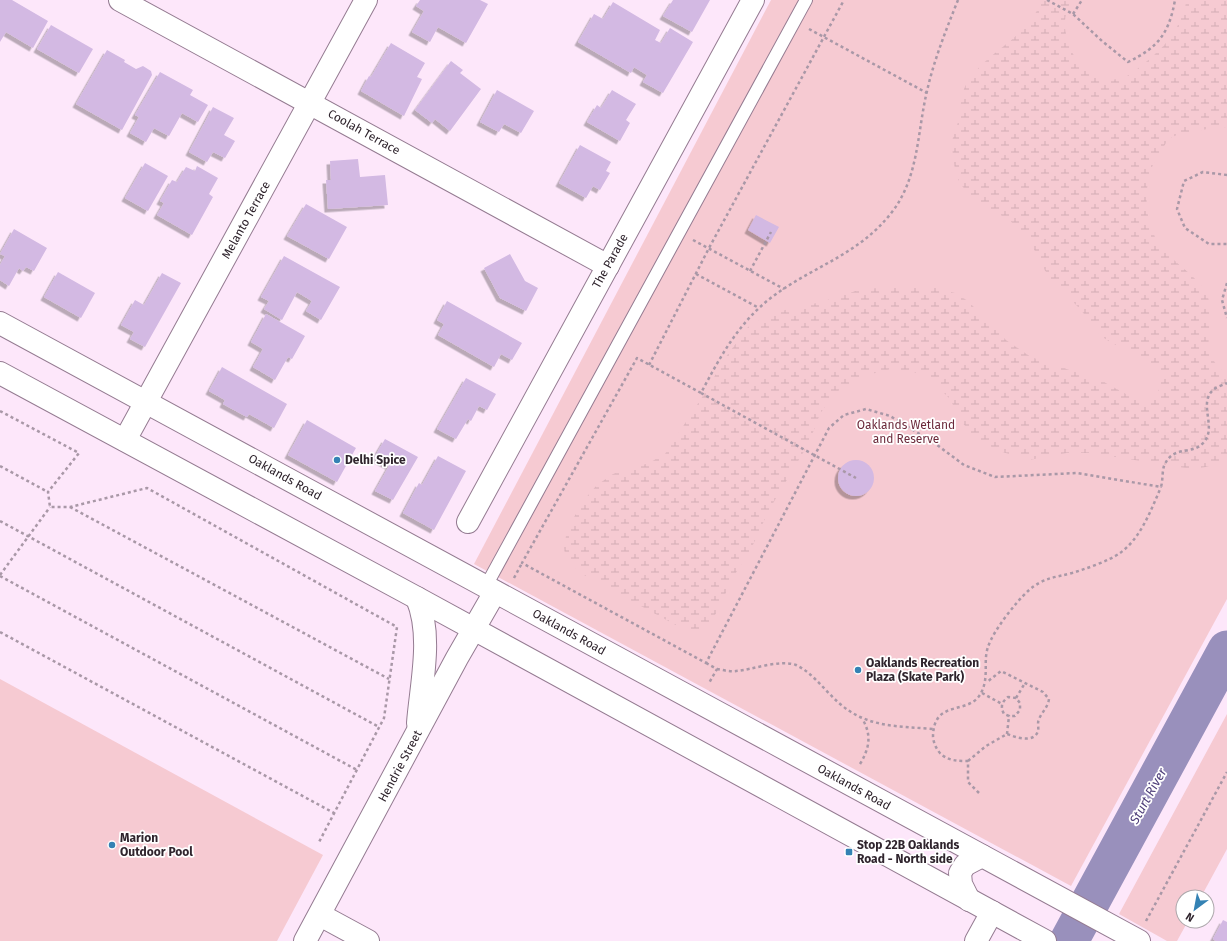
<svg xmlns="http://www.w3.org/2000/svg" width="1227" height="941" viewBox="0 0 1227 941" font-family="'Fira Sans',sans-serif">
  <style>
    .green { fill: #f6cad2 }
    .wetland { fill: url(#wetland-marsh) }
    .lines { fill: none; stroke-linecap: round; stroke-linejoin: round }
    .river { stroke: #9990bc; stroke-width: 39 }
    .building { fill: #d3b9e3; filter: url(#shadow) }
    .lane-casing { stroke: #947b91; stroke-width: 14 }
    .street-casing { stroke: #947b91; stroke-width: 24 }
    .secondary-casing { stroke: #947b91; stroke-width: 24 }
    .path { stroke: #a998a7; stroke-width: 2.5; stroke-dasharray: 3 3; stroke-linecap: butt }
    .lane { stroke: #fff; stroke-width: 12 }
    .street { stroke: #fff; stroke-width: 22 }
    .secondary { stroke: #fff; stroke-width: 22 }
    .poi-dot { fill: #3482b4; stroke: #fff; stroke-width: 1.5 }
    .labels { text-anchor: middle; dominant-baseline: central; stroke-width: 3.5; stroke-linejoin: round; paint-order: stroke }
    .street-label { font-size: 12px; fill: #2f242d; stroke: #fff }
    .park-label { font-size: 12px; fill: #6c2a3b; stroke: #fff }
    .poi-label { font-size: 12px; font-weight: bold; fill: #2f242d; stroke: #fff; text-anchor: start }
    .water-label { font-size: 13px; font-style: italic; fill: #50407b; stroke: #fff }
  </style>
  <defs>
    <pattern id="wetland-marsh" width="20" height="14" patternUnits="userSpaceOnUse"><rect width="20" height="14" fill="#f6cad2"/><path d="M1 5h8M5 5V1M11 12h8M15 12V8" fill="none" stroke="#d3adb5"/></pattern>
    <filter id="shadow"><feDropShadow dx="-3.5" dy="3.5" stdDeviation="0" flood-color="#0004"/></filter>
  </defs>
  <rect width="100%" height="100%" fill="#fde7fa"/>
  <g class="green">
    <path d="M771,0H1227V599L1071,886L474,564Z"/>
    <path d="M0,679L323,855L277,941H0Z"/>
    <path d="M1227,714V849L1201,897H1183V921H1188L1177,941H1167L1119,914Z"/>
  </g>
  <path class="wetland" d="M1042,0H1071C1068,8 1064,18 1065,27C1067,53 1087,84 1117,79C1127,78 1133,72 1141,66C1167,45 1178,33 1187,0H1227V127C1213,128 1182,132 1170,138C1167,140 1164,147 1161,150C1144,174 1142,211 1155,237C1166,260 1194,271 1206,293C1216,311 1205,336 1210,354C1213,362 1221,370 1227,375V457C1214,467 1201,469 1185,468L1090,453H1067L1029,460L999,451L975,438L961,421L950,399L932,381L914,372L892,369L877,372L834,393L820,414L809,443L769,510L752,547L729,584L722,603L709,625L694,635L584,575L566,560L564,548L567,530L583,501L597,485L613,474L649,463L665,454L708,388L725,358L748,327L772,313L821,302L862,289L914,286L937,288L955,293L968,301L1006,340L1031,357L1102,381L1128,395L1142,399L1153,398C1160,391 1164,381 1158,371C1148,356 1119,349 1104,338C1094,330 1088,318 1079,308C1069,297 1057,287 1048,275C1038,261 1034,244 1022,231C1004,213 975,205 960,183C954,173 950,144 954,133C955,129 957,126 958,122C962,108 959,95 968,81C989,49 1027,39 1042,0Z"/>
  <g class="lines">
    <path class="river" d="M1069,941L1227,650"/>
  </g>
  <g class="building">
    <path d="M0,0H12L48,21L33,48L6,32L0,42Z"/>
    <path d="M420,0H480L488,4L466,43L438,27L430,42L412,32L424,11L416,6Z"/>
    <path d="M673,0H710L692,32L663,16Z"/>
    <path d="M613,2L660,30L655,40L661,43L670,28L693,42L663,93L643,82L647,75L634,67L631,73L578,42L594,14L603,19Z"/>
    <path d="M51,25L93,49L79,73L37,49Z"/>
    <path d="M391,43L425,63L417,77L422,79L404,116L361,91L369,76L371,77Z"/>
    <path d="M107,50L125,60L124,62L136,69L143,66L151,71L152,75L122,130L76,104Z"/>
    <path d="M451,61L463,70L460,73L481,89L450,131L435,119L432,123L415,110Z"/>
    <path d="M160,72L193,90L190,95L208,105L198,122L182,113L169,136L154,128L146,142L130,133L139,117L135,115Z"/>
    <path d="M497,90L534,111L521,133L504,124L499,132L480,122Z"/>
    <path d="M612,90L636,104L626,120L630,123L620,141L587,122L597,105L601,108Z"/>
    <path d="M213,107L234,118L224,135L235,141L225,158L213,152L207,162L189,152Z"/>
    <path d="M580,145L611,162L606,171L610,173L600,190L593,186L586,198L559,183Z"/>
    <path d="M358,159L360,177L385,175L388,205L328,209L326,180H331L330,161Z"/>
    <path d="M145,163L168,176L148,211L125,198Z"/>
    <path d="M197,166L218,178L209,194L213,197L192,235L157,215L164,203L160,201L172,180L177,182L186,167L195,171Z"/>
    <path d="M306,204L347,227L329,259L287,236Z"/>
    <path d="M756,215L779,227L770,243L748,230Z"/>
    <path d="M14,229L47,248L34,271L26,267L23,271L19,268L9,286L0,280V265L5,256L0,254Z"/>
    <path d="M510,254L525,281L538,288L526,311L500,298L484,268Z"/>
    <path d="M284,256L340,287L321,320L306,311L312,301L297,292L282,320L264,309L269,301L261,297Z"/>
    <path d="M58,272L95,293L81,318L44,297Z"/>
    <path d="M162,273L181,283L145,347L130,339L134,332L121,325L135,300L144,305Z"/>
    <path d="M447,301L522,343L512,360L501,354L494,367L438,335L444,324L437,320Z"/>
    <path d="M266,314L305,336L292,359L288,357L275,380L253,367L263,349L251,342Z"/>
    <path d="M222,367L287,404L274,428L249,414L247,417L223,404L225,400L209,391Z"/>
    <path d="M466,378L496,394L487,410L479,406L471,421L468,419L456,439L437,429Z"/>
    <path d="M307,420L356,448L337,482L288,455Z"/>
    <path d="M385,439L418,457L393,500L375,491L389,466L374,458Z"/>
    <path d="M438,456L466,471L434,530L403,513L419,483L422,485Z"/>
    <circle cx="856" cy="478" r="18"/>
    <path d="M1223,920L1227,922V941H1216L1213,939Z"/>
  </g>
  <g class="lines">
    <defs>
      <path id="lane" d="M486,586L806,0"/>
      <g id="street">
        <path d="M120,0L608,266"/>
        <path d="M125,440L366,0"/>
        <path d="M468,522L753,0"/>
        <path d="M320,915L368,941"/>
        <path d="M976,941L992,912"/>
      </g>
      <g id="secondary">
        <path d="M0,323L1139,941"/>
        <path d="M0,373L417,598L1045,941"/>
        <path d="M417,598C433,636 421,684 418,723"/>
        <path d="M969,900L961,884L960,873L965,865L982,856"/>
        <path d="M305,941L457,658L495,592"/>
      </g>
    </defs>
    <use href="#lane" class="lane-casing"/>
    <use href="#street" class="street-casing"/>
    <use href="#secondary" class="secondary-casing"/>
    <g class="path">
      <path d="M958,0C946,30 934,60 927,91C917,133 919,177 892,212C859,255 813,266 772,297C739,322 720,357 701,393L637,358L522,563L706,663L829,428L844,415L866,409L890,416L933,442L964,465L995,477L1077,473L1161,487C1163,480 1162,472 1164,466C1173,444 1193,456 1204,442C1217,427 1198,404 1213,390C1216,387 1223,385 1227,383"/>
      <path d="M1047,0L1073,14L1102,41L1128,62C1159,47 1169,33 1175,0"/>
      <path d="M1073,14L1082,0"/>
      <path d="M809,29L927,93"/>
      <path d="M1227,175L1203,172L1184,181L1177,209L1185,228L1209,244H1227"/>
      <path d="M693,240L784,289"/>
      <path d="M750,271L771,232"/>
      <path d="M696,274L759,308"/>
      <path d="M1227,283L1222,300L1227,318"/>
      <path d="M649,365L709,248L844,0"/>
      <path d="M701,393L856,478"/>
      <path d="M0,411L79,453L48,492L50,507H70L147,488L397,627L384,718L318,844"/>
      <path d="M0,466L48,492"/>
      <path d="M70,507L389,679"/>
      <path d="M0,521L379,727"/>
      <path d="M0,575L50,507"/>
      <path d="M0,576L357,770"/>
      <path d="M514,578L522,563"/>
      <path d="M0,632L334,813"/>
      <path d="M706,663L717,669L709,683"/>
      <path d="M717,669C723,670 730,672 736,671C752,670 779,659 796,665C813,673 825,691 839,703C867,728 898,726 933,729"/>
      <path d="M982,693L1002,704"/>
      <path d="M1016,698L1025,683"/>
      <path d="M1007,734L1009,716L1004,714C1000,706 1002,702 1008,697L1016,698L1020,703V710L1015,716H1009"/>
      <path d="M968,761L986,746L1007,734C1015,737 1034,744 1038,731C1039,727 1037,723 1039,719C1042,712 1048,707 1049,699L1043,692L1001,671L987,682"/>
      <path d="M860,764C869,749 872,736 863,720"/>
      <path d="M979,793L968,782V761C958,761 950,761 942,755C937,751 933,742 933,736C934,697 971,717 982,691C989,675 983,661 988,647C993,631 1016,602 1028,591C1044,577 1054,578 1072,573C1085,569 1109,561 1120,553C1141,538 1151,510 1161,487"/>
      <path d="M1146,921L1227,772"/>
    </g>
    <use href="#lane" class="lane"/>
    <use href="#street" class="street"/>
    <use href="#secondary" class="secondary"/>
  </g>
  <g class="poi-dot">
    <circle cx="337" cy="460" r="4"/>
    <circle cx="858" cy="670" r="4"/>
    <circle cx="112" cy="845" r="4"/>
    <rect x="845" y="848" width="8" height="8" rx="2"/>
  </g>
  <g class="labels">
    <g class="street-label">
      <text transform="translate(364 132) rotate(29)">Coolah Terrace</text>
      <text transform="translate(246 220) rotate(-61)">Melanto Terrace</text>
      <text transform="translate(610 261) rotate(-61)">The Parade</text>
      <text transform="translate(285 477) rotate(29)">Oaklands Road</text>
      <text transform="translate(569 632) rotate(29)">Oaklands Road</text>
      <text transform="translate(400 766) rotate(-62)">Hendrie Street</text>
      <text transform="translate(854 787) rotate(29)">Oaklands Road</text>
    </g>
    <g class="park-label">
      <text x="906" y="425">Oaklands Wetland<tspan x="906" dy="14">and Reserve</tspan></text>
    </g>
    <g class="poi-label">
      <text x="345" y="460">Delhi Spice</text>
      <text x="866" y="663">Oaklands Recreation<tspan x="866" dy="14">Plaza (Skate Park)</tspan></text>
      <text x="120" y="838">Marion<tspan x="120" dy="14">Outdoor Pool</tspan></text>
      <text x="857" y="845">Stop 22B Oaklands<tspan x="857" dy="14">Road - North side</tspan></text>
    </g>
    <g class="water-label">
      <text transform="translate(1148 796) rotate(-61)">Sturt River</text>
    </g>
  </g>
  <g transform="translate(1195 909) rotate(212)"><circle r="19" fill="#ffffff" stroke="#aca7ab"/>
  <path d="M0-3L7 15L0 10L-7 15Z" fill="#3482b4"/>
  <text y="-6" font-size="11" font-weight="bold" text-anchor="middle" fill="#2f242d">N</text>
  </g>
</svg>
